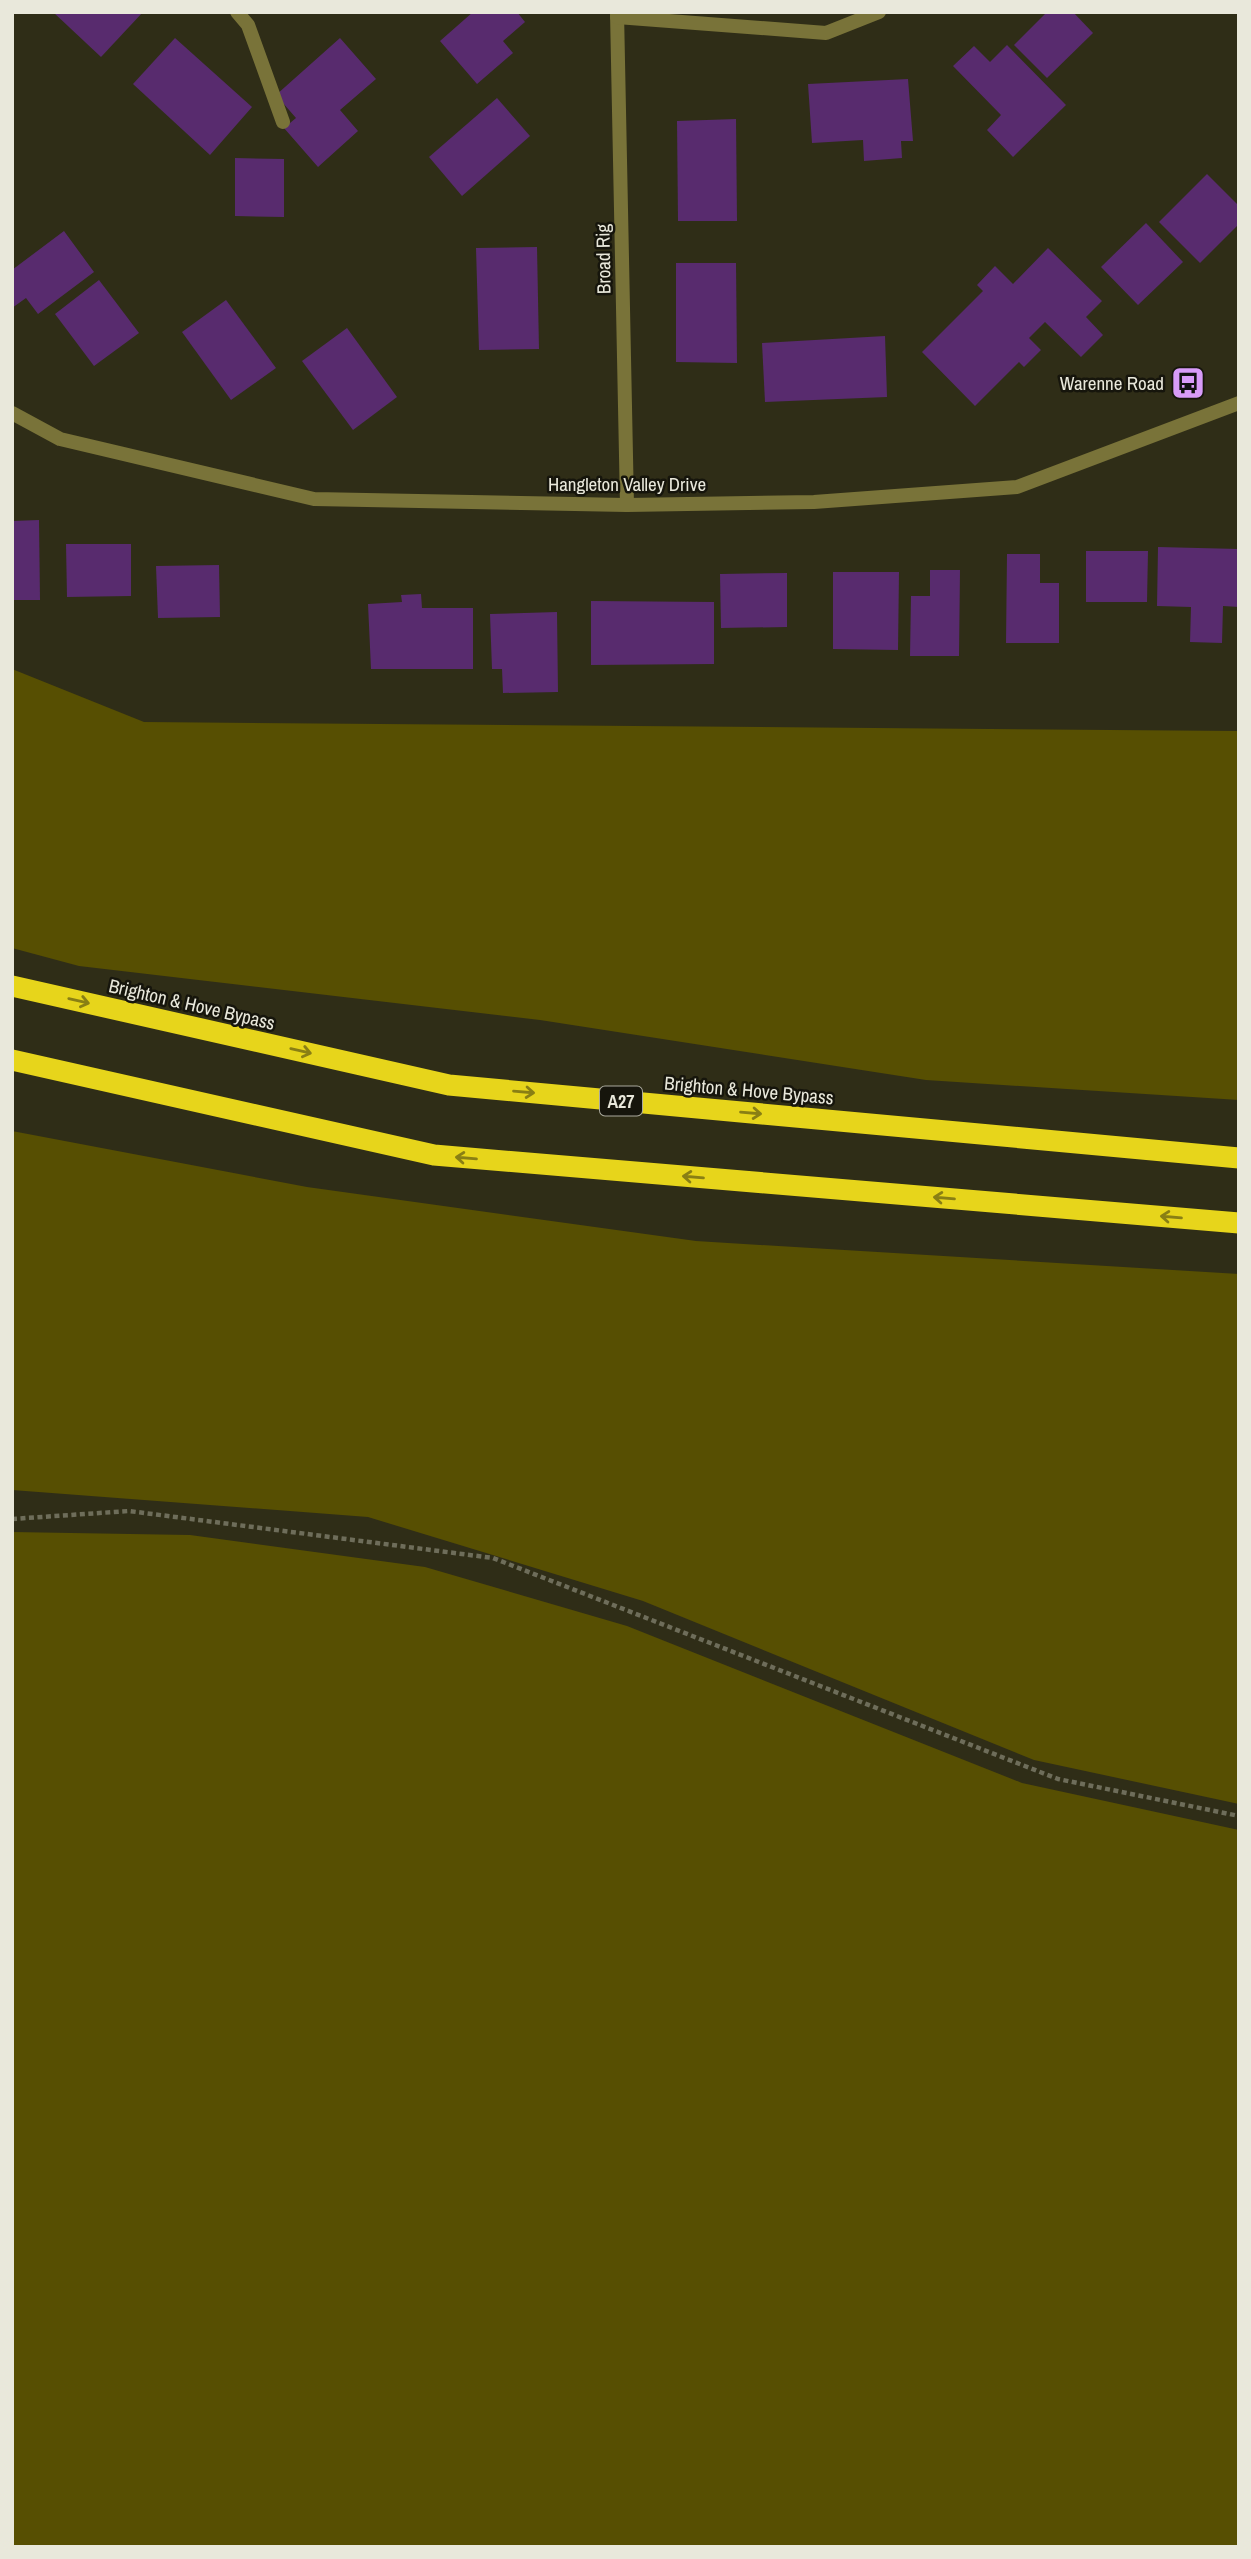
<svg xmlns="http://www.w3.org/2000/svg" width="1251" height="2559" viewBox="0 0 1251 2559" font-family="'Archivo Narrow',sans-serif">
  <style>
    .green { fill: #574f02 }
    .building { fill: #582b6e }
    .lines { fill: none; stroke-linecap: round; stroke-linejoin: round }
    .path { stroke: #6e6d5a; stroke-width: 4.5; stroke-dasharray: 5 3.5; stroke-linecap: butt }
    .lane { stroke: #797339; stroke-width: 14 }
    .street { stroke: #797339; stroke-width: 14 }
    .highway { stroke: #e7d51b; stroke-width: 21 }
    .oneway { stroke: #897f14 }
    .labels { text-anchor: middle; dominant-baseline: central; stroke-width: 5; stroke-linejoin: round; paint-order: stroke }
    .shield { fill: #16150c; stroke: #aaa99d; stroke-width: 2 }
    .shield-label { font-size: 18px; font-weight: bold; fill: #e9e8db }
    .street-label { font-size: 19px; fill: #e9e8db; stroke: #16150c }
    .poi-label { font-size: 19px; fill: #e9e8db; stroke: #16150c; text-anchor: end }
  </style>
  <rect width="100%" height="100%" fill="#2f2d17"/>
  <g class="green">
    <path d="M12,669L144,722L1239,731V1100L926,1080L540,1020L79,966L12,948Z"/>
    <path d="M12,1131L307,1187L696,1241L1239,1274V1804L1034,1760L643,1601L368,1517L12,1490Z"/>
    <path d="M12,1532L190,1535L425,1567L627,1626L1022,1783L1239,1830V2547H12Z"/>
  </g>
  <g class="building">
    <path d="M53,12H143L101,57Z"/>
    <path d="M473,12H517L525,22L503,41L513,53L477,84L440,41Z"/>
    <path d="M1047,12H1073L1093,33L1047,78L1014,45Z"/>
    <path d="M175,38L252,107L210,155L133,84Z"/>
    <path d="M340,38L376,79L340,110L358,131L318,167L284,128L296,118L276,95Z"/>
    <path d="M1007,45L1066,105L1013,157L987,130L1001,115L953,66L974,46L990,62Z"/>
    <path d="M908,79L913,141H901L902,158L864,161L863,140L812,143L808,84Z"/>
    <path d="M497,98L530,136L462,196L429,157Z"/>
    <path d="M736,119L737,221H678L677,121Z"/>
    <path d="M235,158L284,159V217L235,216Z"/>
    <path d="M1207,174L1239,206V224L1200,263L1159,222Z"/>
    <path d="M1146,223L1183,262L1138,305L1101,267Z"/>
    <path d="M64,231L94,272L38,314L26,298L12,308V270Z"/>
    <path d="M537,247L539,349L479,350L476,248Z"/>
    <path d="M1048,248L1102,301L1086,317L1103,335L1081,357L1045,322L1029,338L1041,350L1024,367L1019,362L975,406L922,352L983,291L977,285L995,266L1013,284Z"/>
    <path d="M676,263H736L737,363L676,362Z"/>
    <path d="M99,280L139,333L94,366L55,314Z"/>
    <path d="M226,300L276,368L231,400L182,332Z"/>
    <path d="M347,328L397,397L353,430L302,361Z"/>
    <path d="M885,336L887,397L765,402L762,343Z"/>
    <path d="M39,520L40,600H12V521Z"/>
    <path d="M66,544H131V596L67,597Z"/>
    <path d="M1158,547L1239,549V607L1223,606L1222,643L1190,642L1191,607L1157,606Z"/>
    <path d="M1086,551H1148L1147,602H1086Z"/>
    <path d="M1007,554H1040V583H1059V643H1006Z"/>
    <path d="M219,565L220,617L158,618L156,566Z"/>
    <path d="M930,570H960L959,656H910L911,596H930Z"/>
    <path d="M833,572H899L898,650L833,649Z"/>
    <path d="M787,573V627L721,628L720,574Z"/>
    <path d="M421,594L422,608H473V669H371L368,604L402,602L401,595Z"/>
    <path d="M591,601L714,602V664L591,665Z"/>
    <path d="M557,612L558,692L503,693L502,669H492L490,614Z"/>
  </g>
  <g class="lines">
    <path class="path" d="M12,1519L129,1511L493,1558L1058,1779L1239,1816"/>
    <path class="lane" d="M237,12L248,25L283,122"/>
    <g class="street">
      <path d="M617,12L627,505"/>
      <path d="M617,17L826,33L879,12"/>
      <path d="M12,413L60,439L314,499L627,505L814,502L1017,487L1239,403"/>
    </g>
    <g class="highway">
      <path d="M12,986L449,1085L1239,1158"/>
      <path d="M12,1060L434,1155L1239,1223"/>
    </g>
  </g>
  <defs><path id="oneway-shaft" d="M-6 0H5M1.5-3L5.5 0L1.5 3" fill="none" stroke-width="1.6" stroke-linecap="round" stroke-linejoin="round" transform="scale(1.75)"/></defs>
  <g class="oneway">
    <use href="#oneway-shaft" transform="translate(79 1001) rotate(13)"/>
    <use href="#oneway-shaft" transform="translate(301 1051) rotate(13)"/>
    <use href="#oneway-shaft" transform="translate(524 1092) rotate(5)"/>
    <use href="#oneway-shaft" transform="translate(751 1113) rotate(5)"/>
    <use href="#oneway-shaft" transform="translate(466 1158) rotate(-175)"/>
    <use href="#oneway-shaft" transform="translate(693 1177) rotate(-175)"/>
    <use href="#oneway-shaft" transform="translate(944 1198) rotate(-175)"/>
    <use href="#oneway-shaft" transform="translate(1171 1217) rotate(-175)"/>
  </g>
  <defs>
    <symbol id="bus-square" viewBox="-11 -11 22 22"><rect x="-9" y="-9" width="18" height="18" rx="4" fill="#d89bf8" stroke="#16150c"/><path d="M-5-6H5V4H4V6H2V4H-2V6H-4V4H-5ZM-3.5-4V0h7V-4ZM-3.5 1.2v1.5H-2V1.2ZM2 1.2v1.5H3.5V1.2Z" fill="#111"/></symbol>
  </defs>
  <g fill-rule="evenodd">
    <use href="#bus-square" x="1169" y="364" width="38" height="38"/>
  </g>
  <g class="labels">
    <rect class="shield" x="600" y="1086.5" width="42" height="29" rx="5"/>
    <g class="shield-label">
      <text x="621" y="1101">A27</text>
    </g>
    <g class="street-label">
      <text transform="translate(603 259) rotate(-91)">Broad Rig</text>
      <text x="627" y="484">Hangleton Valley Drive</text>
      <text transform="translate(192 1004) rotate(13)">Brighton &amp; Hove Bypass</text>
      <text transform="translate(749 1090) rotate(5)">Brighton &amp; Hove Bypass</text>
    </g>
    <g class="poi-label">
      <text x="1164" y="383">Warenne Road</text>
    </g>
  </g>
  <rect width="1251" height="2559" fill="none" stroke="#e9e8db" stroke-width="28"/>
</svg>
